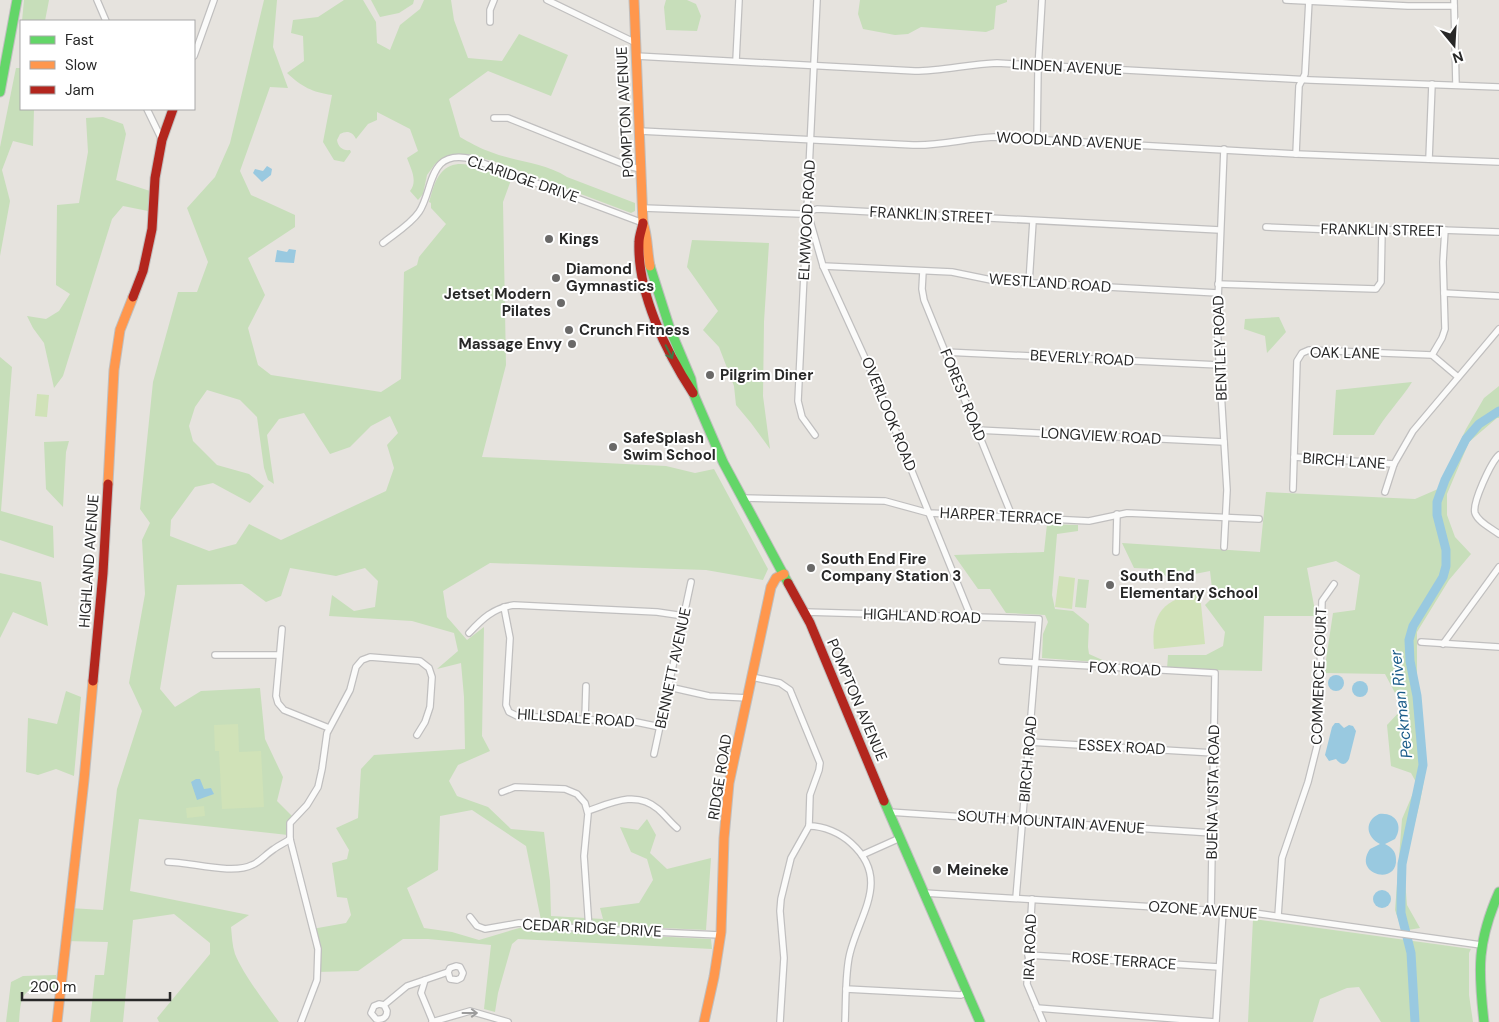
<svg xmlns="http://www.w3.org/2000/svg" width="1499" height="1022" viewBox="0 0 1499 1022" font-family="'DM Sans',sans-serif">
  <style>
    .green { fill: #c7deba; fill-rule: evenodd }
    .pitch { fill: #d0e2b8 }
    .water { fill: #99c9e0 }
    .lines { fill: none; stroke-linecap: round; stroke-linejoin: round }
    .river { stroke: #99c9e0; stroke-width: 9 }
    .street-casing { stroke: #c0bfbf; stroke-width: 8 }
    .fast-casing { stroke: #c0bfbf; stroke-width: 11 }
    .slow-casing { stroke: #c0bfbf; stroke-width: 11 }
    .jam-casing { stroke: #c0bfbf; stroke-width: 11 }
    .street { stroke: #fbfbfa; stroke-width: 5.5 }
    .fast { stroke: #63d668; stroke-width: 9 }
    .slow { stroke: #ff974d; stroke-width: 9 }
    .jam { stroke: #b3261e; stroke-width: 9 }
    .oneway { stroke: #437645 }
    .oneway2 { stroke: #9c9c9c }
    .poi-dot { fill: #6a6968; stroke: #fff; stroke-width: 2 }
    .labels { text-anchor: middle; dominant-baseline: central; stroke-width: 4; stroke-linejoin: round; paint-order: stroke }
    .street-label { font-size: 15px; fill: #282828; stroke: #fff }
    .poi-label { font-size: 15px; font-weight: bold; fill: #282828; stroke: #fff; text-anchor: start }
    .water-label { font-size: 16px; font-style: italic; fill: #1b5c89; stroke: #fff }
  </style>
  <rect width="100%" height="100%" fill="#e6e3de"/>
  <g class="green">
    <path d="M24,0H49L45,21H22Z"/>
    <path d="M264,0H277L273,47L288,88L270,87L240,171L251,195L295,215V227L248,258L265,295L248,328L258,365L271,375L381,392L401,379L404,272L417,265L419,257L446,224L431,208V203L429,202C432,193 434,181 441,173C458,152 491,173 511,180L503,202L506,365L482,457L666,466L695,473L714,469L768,569L763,580L706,570L490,563L443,591L447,617L467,640L484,627L482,736L490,751L458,765L449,781L457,796L488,807L511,829L544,832L550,881L551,916L603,919L600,908L639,903L653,880L647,859L631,852L620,827L638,830L647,819L656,835L650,853L667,869L711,858L706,930L556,923L541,920L526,846L472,810L440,816L438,870L407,888L424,928L452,932L479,940L526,926L569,932L711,939L712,949L518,939L512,944L498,993L495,1012L484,1009L491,945L428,939H403L358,971L316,972L312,929L346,923L351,915L347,898L337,897L332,863L347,859L349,850L336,828L358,818L361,769L374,755L465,749L464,697L461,663L437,669L458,651L454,633L412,621L329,616L332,595L354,611L375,607L378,581L365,568L336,576L290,568L281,596L266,602L242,584L177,585L160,689L175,707L201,691L260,688L265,739L283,777L277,801L293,817L288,835L139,819L130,891L249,915L231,927C232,936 232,945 235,954C243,974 266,1004 279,1022H159L157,1018L210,954V943L174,914L133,920L123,1022H90L95,975H104L108,942L64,941L69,908L103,910L117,789L142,711L129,683L145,594L142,540L150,523L140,509L153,382L178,292H197L208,262L187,208L215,177L230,143ZM207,390L240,400L257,417L264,468L268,480L274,484L267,435L279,419L304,413L330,454L350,447L371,426L390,416L398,433L387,445L394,468L386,491L281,540L249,524L236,544L209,551L170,536L171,520L195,487L213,483L250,503L264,486L249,474L217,465L193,441L189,426L195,407Z"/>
    <path d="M344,0H363L376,22L377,43L390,50L400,25L420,9L424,0H451L454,20L468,58L502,61L519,34L568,55L551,96L488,71L449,99L460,137C469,142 479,148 488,151C514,162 544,162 567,177L635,203V211L631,213L499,163L468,154L450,155L435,164L427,175L423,194L418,200L410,191C418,181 411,169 407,158L418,151L410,129L377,112V120L368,124L356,139C353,132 347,130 340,134L337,140C338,147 343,151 350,150L351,152L344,162L334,160L323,142L332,95C312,92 302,87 287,73L304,61L303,36L291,33L293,20L318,17Z"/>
    <path d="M371,0H414L413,4L399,13L380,17Z"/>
    <path d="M666,0H687L696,4L701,16L697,31L666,30L664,7Z"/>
    <path d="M860,0H1007V2L996,6L994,29L986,32L921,27L908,34L895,35L863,29L858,14Z"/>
    <path d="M16,68H21V109H34L33,146L13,141L2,170L10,201L0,256V147Z"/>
    <path d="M103,117L123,124L126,134L116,180L150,191L148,211L123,206L112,219L63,376L54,388L44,343L33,328L27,316L46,319L59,311L70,294L56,285L57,205L79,203L88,152L86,118Z"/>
    <path d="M692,240L769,243L764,322L763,396L770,449L751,423L736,405L734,386L719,347L703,330L718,311L687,267Z"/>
    <path d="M1279,317L1286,332L1267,353L1265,336L1244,329L1245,319Z"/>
    <path d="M0,357L12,367L1,511L53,526L54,558L0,540Z"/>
    <path d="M1412,382C1400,401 1385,415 1374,435H1333L1336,390Z"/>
    <path d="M1499,386V418H1497L1469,442L1447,494V515L1455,537L1471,554L1449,580L1417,632V686L1426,769L1420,802L1404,867L1407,905L1420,928L1402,931L1395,910L1402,819L1417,784L1411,773L1391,766L1387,725L1403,708L1385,674L1324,673L1333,613L1355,610L1360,575L1336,561L1307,568L1316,616H1264L1262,671L1167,669L1168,655H1206L1223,646L1225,632L1205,605L1213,597L1210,571L1169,579L1158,569L1134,568L1122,543L1260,552L1266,492L1415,499L1438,489L1466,429L1484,398Z"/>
    <path d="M69,441L66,452L63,507L46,489L44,442Z"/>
    <path d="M1047,524L1078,525V531L1057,534L1052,595L1055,609L1073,611L1089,624L1088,647L1089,654L1109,663L1042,658L1043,634L1048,622L1045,615L1006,613L990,589H978L954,555L1044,552Z"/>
    <path d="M0,573L41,582L48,626L13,612L0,638Z"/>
    <path d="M1078,579L1089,580L1086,608L1075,607Z"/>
    <path d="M66,691L81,697L74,776L56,769L38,775L26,772L28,718L57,724Z"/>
    <path d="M1253,919L1471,949L1469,953V995L1473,1022H1381L1359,987L1347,988L1320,999L1313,1022H1248Z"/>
    <path d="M56,975L57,994L47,982C21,991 21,996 19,1022H6L11,982L23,976Z"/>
  </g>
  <g class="pitch">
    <path d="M37,394L49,395L47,417L35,416Z"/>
    <path d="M1059,576L1075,578L1072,609L1055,607Z"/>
    <path d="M1200,594L1205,644L1154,649C1150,614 1165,597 1200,594Z"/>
    <path d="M238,724L239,752L261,751L264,807L222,809L219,751H215L214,725Z"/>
    <path d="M204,806L205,816L187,818L186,808Z"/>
  </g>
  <g class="water">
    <path d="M267,166L272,169L271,175L262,182L253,173L255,169L263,171Z"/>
    <path d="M289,249L296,250L294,263L275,262L277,250L287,252Z"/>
    <circle cx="1336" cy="683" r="8"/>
    <circle cx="1360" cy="689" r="8"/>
    <path d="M1339,723L1344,728L1349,725L1353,726L1356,731L1349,759C1345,767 1340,764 1336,759L1329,761L1325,755L1332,727L1335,723Z"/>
    <path d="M196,779H200L204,789L211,788L214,794L197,800L191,782Z"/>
    <path d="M1379,814C1395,812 1404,825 1395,839L1385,844C1391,847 1396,851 1396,859C1398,886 1352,875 1370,849L1380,844C1366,837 1364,821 1379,814Z"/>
    <circle cx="1382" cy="899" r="9"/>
  </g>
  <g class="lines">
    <path class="river" d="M1415,1022L1411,953L1401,913V900L1402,864L1423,765L1417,696L1410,661L1409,640L1413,626L1443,577L1446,566V550L1437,515V502L1445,480L1466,439L1479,424L1499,411"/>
    <defs>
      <g id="street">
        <path d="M97,0L106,21"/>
        <path d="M547,0L636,43"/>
        <path d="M1286,0L1408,6H1454"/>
        <path d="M1454,0L1456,85"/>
        <path d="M490,22V10L494,0"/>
        <path d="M194,56L214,0"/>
        <path d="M636,56L915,71C942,71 969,64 997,63L1310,80L1499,87"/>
        <path d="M736,61L739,0"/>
        <path d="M147,109L162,140"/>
        <path d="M494,118H508L628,166L641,169"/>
        <path d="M640,131L913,145C941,146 967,138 994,137L1296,154L1499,162"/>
        <path d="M1037,139L1038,69L1042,0"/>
        <path d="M1296,154L1299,86L1305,74L1309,0"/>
        <path d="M1429,159L1432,84"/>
        <path d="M643,208L801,214L817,209L1220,230"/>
        <path d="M809,217L823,266L875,380L971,617"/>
        <path d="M1266,227L1362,231L1412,229L1499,232"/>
        <path d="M383,243C394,234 410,225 419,212C434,190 427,148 472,159L643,223"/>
        <path d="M823,266L952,272L996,281L1218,293"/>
        <path d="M923,271L922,289L924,300L1012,516"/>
        <path d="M1029,283L1033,221"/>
        <path d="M1218,284L1376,289L1381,282L1382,230"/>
        <path d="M1444,293L1499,296"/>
        <path d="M945,352L1219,365"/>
        <path d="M1432,355L1442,338L1445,329L1443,262L1445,230"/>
        <path d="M977,430L1224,442"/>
        <path d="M815,435L802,417L798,401L817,0"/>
        <path d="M1499,455C1491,462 1472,503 1475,513C1478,522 1491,528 1499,534"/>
        <path d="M1294,457L1394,464"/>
        <path d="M1293,489L1297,361L1302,353L1309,350L1432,355L1458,377"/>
        <path d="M1385,492L1394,464L1413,431L1499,329"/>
        <path d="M743,498L885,501L929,513L1089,521L1127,513L1259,519"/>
        <path d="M1224,547L1227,490L1217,326L1224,149"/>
        <path d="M1116,552L1117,514"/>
        <path d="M504,607L510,638L506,705L509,712L517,716L636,722L660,727"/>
        <path d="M805,612L1039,619L1016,898"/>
        <path d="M282,629L276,696L278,703L284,710L329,728"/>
        <path d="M469,633C482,619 493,608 514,605L657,612L684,616"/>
        <path d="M1421,642L1499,647"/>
        <path d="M1443,644L1499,567"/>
        <path d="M215,655H279"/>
        <path d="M1002,661L1215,673L1211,910"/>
        <path d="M752,677L780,683L790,690L820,763L819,770L810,795L809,826L791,858L781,899L780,911L784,958L780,1022"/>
        <path d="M669,687L709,696L748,698"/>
        <path d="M585,719L586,686"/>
        <path d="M1029,742L1214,753"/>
        <path d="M654,754L691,582"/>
        <path d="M502,792L515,787L565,789L577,794L585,803L588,814L584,856L589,929"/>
        <path d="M588,811C611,803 636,790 658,809C665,815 670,822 677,828"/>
        <path d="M889,812L1212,833"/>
        <path d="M809,826C824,826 840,833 851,843C891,879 860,913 850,953C845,972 846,1001 845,1022"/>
        <path d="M862,855L900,838"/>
        <path d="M168,862C190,862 233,875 252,865C260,862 266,854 274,849C279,845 285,843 290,839"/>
        <path d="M924,893L1254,913L1481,945"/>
        <path d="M1032,899L1027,984L1043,1022"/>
        <path d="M1278,916L1282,858L1308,782L1318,742L1322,601L1334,584"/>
        <path d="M470,917L477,926L485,929L519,923L589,929L720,935"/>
        <path d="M1028,955L1219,967"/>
        <path d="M425,980L421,993L433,1022"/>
        <path d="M846,989L961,995L967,992"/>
        <path d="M384,1005L387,1011C387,1018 382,1020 376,1019L371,1013L374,1006L379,1004L384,1005L407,986L448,972L450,979L457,980L461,978L463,973L460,967L456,966L450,968L448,972"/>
        <path d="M1037,1008L1215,1022"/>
        <path d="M301,1022L317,980L318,949L290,839V823L307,805L318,787L322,769L327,733L350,690L356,667L362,660L370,657L420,661L429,668L432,677L430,707L425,722L417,735"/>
        <path d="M432,1022L470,1011L508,1022"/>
        <path d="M1216,1022L1223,911"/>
      </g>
      <g id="fast">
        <path d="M0,92L17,0"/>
        <path d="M650,266L670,329L691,379L694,395L723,462L788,583"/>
        <path d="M884,801L980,1022"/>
        <path d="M1484,1022C1478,969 1477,942 1499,892"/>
      </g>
      <g id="slow">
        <path d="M634,0L643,223C648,236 647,252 650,266"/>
        <path d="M108,484L114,370L120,330L133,297"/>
        <path d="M57,1022L84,780L93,681"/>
        <path d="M704,1022L714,977L721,932L724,838L729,783L771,587L776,578L784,574"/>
      </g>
      <g id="jam">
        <path d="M643,223C642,229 639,236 639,242C637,292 666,352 693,393"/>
        <path d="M133,297L143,271L152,229L155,178L162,140L173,109"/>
        <path d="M788,583L810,623L884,801"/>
        <path d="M93,681L103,573L108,484"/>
      </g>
    </defs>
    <use href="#street" class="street-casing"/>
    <use href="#fast" class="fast-casing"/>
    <use href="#slow" class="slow-casing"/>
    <use href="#jam" class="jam-casing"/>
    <use href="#street" class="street"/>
    <use href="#fast" class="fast"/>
    <use href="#slow" class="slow"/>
    <use href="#jam" class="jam"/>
  </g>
  <defs><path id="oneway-shaft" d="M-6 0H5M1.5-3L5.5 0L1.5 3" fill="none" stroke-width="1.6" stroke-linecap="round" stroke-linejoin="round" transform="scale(1.25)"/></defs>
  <use class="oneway" href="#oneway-shaft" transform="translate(669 352) rotate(63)"/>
  <use class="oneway2" href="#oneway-shaft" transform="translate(470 1013)"/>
  <g class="poi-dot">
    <circle cx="549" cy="239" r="5"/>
    <circle cx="556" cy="278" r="5"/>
    <circle cx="561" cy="303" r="5"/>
    <circle cx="569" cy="330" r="5"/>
    <circle cx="572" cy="344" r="5"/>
    <circle cx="710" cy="375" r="5"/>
    <circle cx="613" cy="447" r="5"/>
    <circle cx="811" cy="568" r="5"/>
    <circle cx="1110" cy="585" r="5"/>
    <circle cx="937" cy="870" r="5"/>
  </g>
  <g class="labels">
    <g class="street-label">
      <text transform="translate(1067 67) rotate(3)">LINDEN AVENUE</text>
      <text transform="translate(625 112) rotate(-93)">POMPTON AVENUE</text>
      <text transform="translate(1069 141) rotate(3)">WOODLAND AVENUE</text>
      <text transform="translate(523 179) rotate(19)">CLARIDGE DRIVE</text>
      <text transform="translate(931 215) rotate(3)">FRANKLIN STREET</text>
      <text transform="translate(807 220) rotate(-87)">ELMWOOD ROAD</text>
      <text transform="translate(1382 230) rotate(1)">FRANKLIN STREET</text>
      <text transform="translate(1050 283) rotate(4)">WESTLAND ROAD</text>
      <text transform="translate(1220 348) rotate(-92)">BENTLEY ROAD</text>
      <text transform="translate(1345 353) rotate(1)">OAK LANE</text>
      <text transform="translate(1082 358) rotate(3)">BEVERLY ROAD</text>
      <text transform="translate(963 395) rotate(68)">FOREST ROAD</text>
      <text transform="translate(889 414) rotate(68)">OVERLOOK ROAD</text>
      <text transform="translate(1101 436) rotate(3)">LONGVIEW ROAD</text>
      <text transform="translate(1344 461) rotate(4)">BIRCH LANE</text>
      <text transform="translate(1001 516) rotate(3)">HARPER TERRACE</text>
      <text transform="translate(89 561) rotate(-86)">HIGHLAND AVENUE</text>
      <text transform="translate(922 616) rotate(2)">HIGHLAND ROAD</text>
      <text transform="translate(673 668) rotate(-78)">BENNETT AVENUE</text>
      <text transform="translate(1125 669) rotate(3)">FOX ROAD</text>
      <text transform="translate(1319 676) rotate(-88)">COMMERCE COURT</text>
      <text transform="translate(857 700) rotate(67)">POMPTON AVENUE</text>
      <text transform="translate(576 718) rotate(4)">HILLSDALE ROAD</text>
      <text transform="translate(1122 747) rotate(3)">ESSEX ROAD</text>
      <text transform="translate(1028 759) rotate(-85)">BIRCH ROAD</text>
      <text transform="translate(720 777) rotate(-81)">RIDGE ROAD</text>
      <text transform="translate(1213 792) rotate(-89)">BUENA VISTA ROAD</text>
      <text transform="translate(1051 822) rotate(4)">SOUTH MOUNTAIN AVENUE</text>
      <text transform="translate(1203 910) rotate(4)">OZONE AVENUE</text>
      <text transform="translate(592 928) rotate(3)">CEDAR RIDGE DRIVE</text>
      <text transform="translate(1030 947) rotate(-88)">IRA ROAD</text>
      <text transform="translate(1124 961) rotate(4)">ROSE TERRACE</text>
    </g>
    <g class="poi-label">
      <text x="559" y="239">Kings</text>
      <text x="566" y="269">Diamond<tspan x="566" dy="17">Gymnastics</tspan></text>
      <text x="551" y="294" text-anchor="end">Jetset Modern<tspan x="551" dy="17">Pilates</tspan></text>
      <text x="579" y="330">Crunch Fitness</text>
      <text x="562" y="344" text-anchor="end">Massage Envy</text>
      <text x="720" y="375">Pilgrim Diner</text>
      <text x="623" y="438">SafeSplash<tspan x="623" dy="17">Swim School</tspan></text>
      <text x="821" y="559">South End Fire<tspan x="821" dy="17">Company Station 3</tspan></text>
      <text x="1120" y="576">South End<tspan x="1120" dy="17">Elementary School</tspan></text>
      <text x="947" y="870">Meineke</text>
    </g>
    <g class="water-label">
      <text transform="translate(1401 704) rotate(-96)">Peckman River</text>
    </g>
  </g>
  <rect x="20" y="20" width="175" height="90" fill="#ffffff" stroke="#a9a9a9"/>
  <rect x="30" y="36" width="25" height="8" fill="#63d668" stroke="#a9a9a9"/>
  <text x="65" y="45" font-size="15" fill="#282828">Fast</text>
  <rect x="30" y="61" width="25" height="8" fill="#ff974d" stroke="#a9a9a9"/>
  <text x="65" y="70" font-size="15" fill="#282828">Slow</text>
  <rect x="30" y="86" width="25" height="8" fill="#b3261e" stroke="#a9a9a9"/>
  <text x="65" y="95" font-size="15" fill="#282828">Jam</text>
  <g transform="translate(1454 45) rotate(162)" stroke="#ffffff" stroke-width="4" paint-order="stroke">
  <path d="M0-4L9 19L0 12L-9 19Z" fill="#282828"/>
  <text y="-8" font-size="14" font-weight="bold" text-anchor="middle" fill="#282828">N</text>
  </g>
  <path d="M22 992v8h148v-8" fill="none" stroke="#282828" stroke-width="2.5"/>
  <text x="30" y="992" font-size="15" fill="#282828" stroke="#ffffff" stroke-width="4" paint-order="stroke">200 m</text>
</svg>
